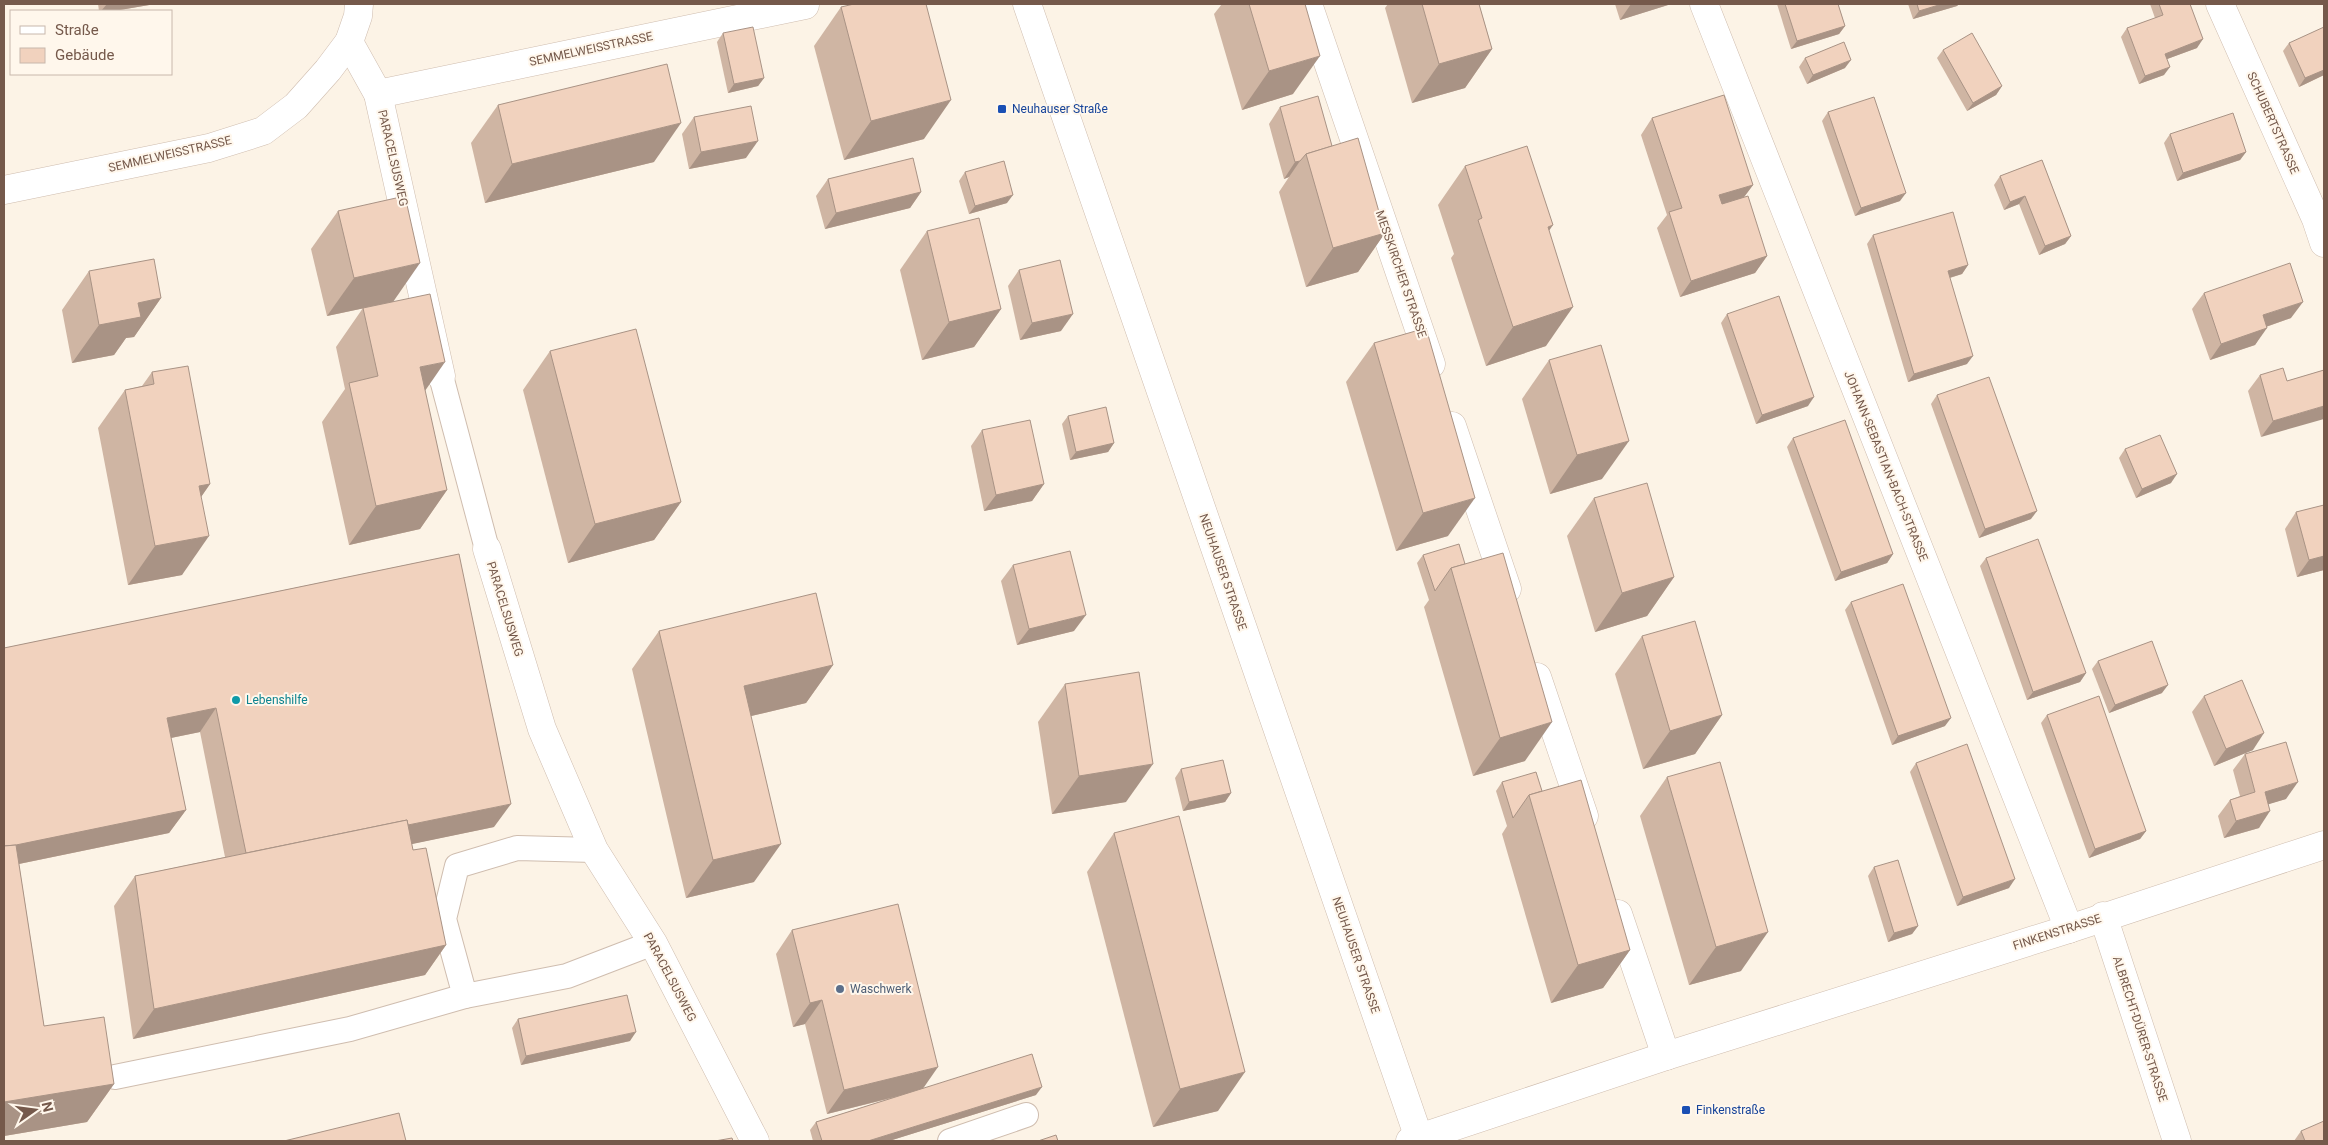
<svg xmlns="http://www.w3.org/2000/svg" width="2328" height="1145" viewBox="0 0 2328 1145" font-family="Roboto,sans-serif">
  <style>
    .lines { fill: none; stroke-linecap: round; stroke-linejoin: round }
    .service-casing { stroke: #cfbdaf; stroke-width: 26 }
    .minor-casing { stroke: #cfbdaf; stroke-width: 29 }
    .tertiary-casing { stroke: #cfbdaf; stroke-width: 29 }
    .service { stroke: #fff; stroke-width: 24 }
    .minor { stroke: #fff; stroke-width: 28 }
    .tertiary { stroke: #fff; stroke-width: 28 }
    .wall { fill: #cfb5a3 }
    .shaded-wall { fill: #a99385 }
    .building { fill: #f1d2be; stroke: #a99385 }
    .transit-dot { fill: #1a4fb4; stroke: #fff7ec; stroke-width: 2 }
    .culture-dot { fill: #0f9aa8; stroke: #fff7ec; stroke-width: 2 }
    .service-dot { fill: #5c6f8a; stroke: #fff7ec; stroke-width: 2 }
    .labels { text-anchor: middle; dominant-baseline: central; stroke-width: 4; stroke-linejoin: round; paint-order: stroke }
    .street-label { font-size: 12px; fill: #75594b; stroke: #fff7ec }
    .transit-label { font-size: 12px; fill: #164399; stroke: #fff7ec; text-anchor: start }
    .culture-label { font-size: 12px; fill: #0d838f; stroke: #fff7ec; text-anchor: start }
    .service-label { font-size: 12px; fill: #4e5e75; stroke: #fff7ec; text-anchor: start }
  </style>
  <rect width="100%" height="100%" fill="#fcf3e6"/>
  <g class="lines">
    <defs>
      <g id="service">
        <path d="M441,376L487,549"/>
        <path d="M594,850L517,848L457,866L444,919L465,996L567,976L653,943"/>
        <path d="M115,1077L350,1029L465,996"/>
        <path d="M950,1141L1026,1115"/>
      </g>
      <g id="minor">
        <path d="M1308,4L1431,364"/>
        <path d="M1704,4L2069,929"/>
        <path d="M2220,4L2316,219L2324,243"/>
        <path d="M349,42L378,94L441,376"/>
        <path d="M378,94L805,5"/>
        <path d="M4,190L209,148L263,131L296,106L328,70L349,42L358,16L359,4"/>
        <path d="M1452,426L1507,589"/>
        <path d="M487,549L542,729L594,850L653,943L755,1141"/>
        <path d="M1537,677L1584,816"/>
        <path d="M1618,914L1666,1056"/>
        <path d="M2103,916L2177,1141"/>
        <path d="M1410,1141L1666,1056L2069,929L2324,845"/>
      </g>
      <path id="tertiary" d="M1027,4L1420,1141"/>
    </defs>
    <use href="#service" class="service-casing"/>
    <use href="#minor" class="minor-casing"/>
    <use href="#tertiary" class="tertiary-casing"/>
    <use href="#service" class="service"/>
    <use href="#minor" class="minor"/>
    <use href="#tertiary" class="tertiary"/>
  </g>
  <g class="wall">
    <path d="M98,4H155L114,11H99Z"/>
    <path d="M1222,4H1305L1293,94L1242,110L1214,14Z"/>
    <path d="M1388,4H1479L1492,49L1465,88L1412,103L1385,8Z"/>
    <path d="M1615,4H1669L1668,5L1620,20Z"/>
    <path d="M1777,4H1838L1845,26L1839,34L1791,49Z"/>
    <path d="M1908,4H1959L1957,6L1913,19Z"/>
    <path d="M2150,4H2190L2197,48L2167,59L2164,75L2139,84L2121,37L2127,28L2155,18Z"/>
    <path d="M841,7L924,139L844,160L814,46Z"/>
    <path d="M2324,29V75L2299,87L2283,51L2289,43Z"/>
    <path d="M723,33L764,78L758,86L728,93L717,42Z"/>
    <path d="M1943,50L2002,86L1996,95L1967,111L1937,58Z"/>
    <path d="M1805,58L1845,68L1807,84L1799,67Z"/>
    <path d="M498,105L654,162L485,203L471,143Z"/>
    <path d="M1280,107L1332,146L1385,233L1358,272L1306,287L1279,192L1289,177L1284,179L1269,124Z"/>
    <path d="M1828,112L1900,201L1855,216L1822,121Z"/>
    <path d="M694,117L746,158L689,169L682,134Z"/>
    <path d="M1652,118L1753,185L1744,197L1767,256L1755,273L1680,297L1657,228L1667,215L1641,135Z"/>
    <path d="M2170,134L2246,152L2240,160L2177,181L2164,143Z"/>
    <path d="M2042,160L2071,236L2065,244L2039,255L2019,204L2004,210L1994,185L2000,176Z"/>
    <path d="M1465,166L1549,231L1546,346L1486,366L1451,258L1454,254L1438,205Z"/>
    <path d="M965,172L1007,203L969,214L959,181Z"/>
    <path d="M828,179L921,192L910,208L825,229L816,196Z"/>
    <path d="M338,211L393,302L327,316L311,249Z"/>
    <path d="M927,231L1001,309L974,347L922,360L900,270Z"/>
    <path d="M1873,235L1968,265L1962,274L1950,278L1967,364L1908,382L1867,244Z"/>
    <path d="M1019,270L1061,331L1020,340L1008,286Z"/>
    <path d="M89,271L161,298L134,337L126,338L114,355L72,363L62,310Z"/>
    <path d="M2204,293L2291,318L2266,327L2255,345L2210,360L2192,309Z"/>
    <path d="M363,308L447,490L420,529L349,545L322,422L345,389L336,347Z"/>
    <path d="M1727,314L1808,406L1756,424L1721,323Z"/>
    <path d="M1374,343L1448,536L1396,551L1346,382Z"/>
    <path d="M550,351L681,502L654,540L568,563L523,390Z"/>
    <path d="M1549,360L1602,479L1550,494L1522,399Z"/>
    <path d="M2324,370L2261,437L2248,391L2260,375L2287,381Z"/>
    <path d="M152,372L210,484L201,497L182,575L128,585L98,428L125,390L142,386Z"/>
    <path d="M1937,395L2031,519L1979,538L1931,404Z"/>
    <path d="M1068,416L1114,443L1108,452L1070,460L1062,424Z"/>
    <path d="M982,430L1044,484L1032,501L984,511L971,446Z"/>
    <path d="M1793,438L1893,554L1887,563L1835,581L1787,447Z"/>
    <path d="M2125,449L2171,483L2136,498L2119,458Z"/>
    <path d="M1594,498L1674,577L1647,616L1595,632L1567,536Z"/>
    <path d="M2296,512L2324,570L2297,577L2285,529Z"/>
    <path d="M459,554L494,827L411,844L413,850L446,945L425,975L133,1039L114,906L135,876L225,857L200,732L171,738L186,810L169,833L19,864L44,1026L114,1084L87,1122L4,1136V648Z"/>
    <path d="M1423,555L1465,564L1525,761L1473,776L1424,607L1429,600L1417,563Z"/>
    <path d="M1986,558L2086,673L2080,682L2027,700L1980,566Z"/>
    <path d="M1013,565L1074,631L1017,645L1001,581Z"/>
    <path d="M1851,602L1945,726L1892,745L1845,610Z"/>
    <path d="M659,631L833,665L806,703L751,716L754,882L686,898L632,669Z"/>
    <path d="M1642,636L1722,715L1695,754L1643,769L1615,674Z"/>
    <path d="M2098,661L2162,693L2109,713L2092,669Z"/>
    <path d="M1065,684L1126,802L1052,814L1038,722Z"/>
    <path d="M2204,696L2253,750L2214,766L2192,712Z"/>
    <path d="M2047,715L2146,831L2140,839L2089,858L2041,723Z"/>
    <path d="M2245,754L2286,799L2268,804L2259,828L2224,838L2218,816L2230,800L2240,796L2233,770Z"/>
    <path d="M1916,763L2009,888L1957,906L1910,772Z"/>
    <path d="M1181,769L1231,793L1225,802L1183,811L1175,778Z"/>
    <path d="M1667,777L1741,971L1689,985L1640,816Z"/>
    <path d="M1502,782L1542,791L1630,950L1603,988L1551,1003L1502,834L1507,826L1496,791Z"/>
    <path d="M1114,833L1218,1111L1153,1127L1087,872Z"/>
    <path d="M1874,867L1918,926L1912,934L1888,942L1868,876Z"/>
    <path d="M792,930L923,1088L1036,1095L889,1141H813L810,1130L816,1122L892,1098L827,1114L805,1024L793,1027L776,954Z"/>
    <path d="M518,1019L630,1041L521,1065L512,1028Z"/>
    <path d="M2301,1131L2324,1141H2294Z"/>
  </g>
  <g class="shaded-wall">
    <path d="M107,4H155L114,11H101Z"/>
    <path d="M1631,4H1669L1668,5L1620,20Z"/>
    <path d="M1942,4H1959L1957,6L1913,19L1919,11Z"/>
    <path d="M1845,26L1839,34L1791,49L1797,41Z"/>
    <path d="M2203,39L2197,48L2159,62L2165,54Z"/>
    <path d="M1492,49L1465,88L1412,103L1439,64Z"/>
    <path d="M1320,56L1293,94L1242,110L1269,71Z"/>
    <path d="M1851,60L1845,68L1807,84L1813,75Z"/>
    <path d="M2170,67L2164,75L2139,84L2145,76Z"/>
    <path d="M2324,70V75L2299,87L2305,78Z"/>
    <path d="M764,78L758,86L728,93L734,84Z"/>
    <path d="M2002,86L1996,95L1967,111L1973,103Z"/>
    <path d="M951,100L924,139L844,160L871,121Z"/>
    <path d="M681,123L654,162L485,203L512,164Z"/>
    <path d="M758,141L746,158L689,169L701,152Z"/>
    <path d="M2246,152L2240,160L2177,181L2183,173Z"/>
    <path d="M1300,161L1289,177L1284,179L1295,162Z"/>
    <path d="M1753,185L1741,201L1707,212L1719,195Z"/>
    <path d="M921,192L910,208L825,229L836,213Z"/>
    <path d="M1906,193L1900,201L1855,216L1861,208Z"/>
    <path d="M1013,195L1007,203L969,214L975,206Z"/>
    <path d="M2025,196L2019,204L2004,210L2010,202Z"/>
    <path d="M1553,225L1526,264L1548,227Z"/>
    <path d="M1385,233L1358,272L1306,287L1333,248Z"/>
    <path d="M2071,236L2065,244L2039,255L2045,246Z"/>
    <path d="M1767,256L1755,273L1680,297L1691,281Z"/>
    <path d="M420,263L393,302L327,316L354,278Z"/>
    <path d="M1968,265L1962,274L1942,280L1948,271Z"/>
    <path d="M161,298L134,337L126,338L114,355L72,363L99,325L138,303Z"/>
    <path d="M2303,302L2291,318L2251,332L2263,315Z"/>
    <path d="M1573,307L1546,346L1486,366L1513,327Z"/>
    <path d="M1001,309L974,347L922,360L949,322Z"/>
    <path d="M1073,314L1061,331L1020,340L1032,323Z"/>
    <path d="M2267,328L2255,345L2210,360L2221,344Z"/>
    <path d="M1973,356L1967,364L1908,382L1914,374Z"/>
    <path d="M445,362L418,401L420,367Z"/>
    <path d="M1814,397L1808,406L1756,424L1762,415Z"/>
    <path d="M2324,406V419L2261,437L2273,421Z"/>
    <path d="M1629,441L1602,479L1550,494L1577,455Z"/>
    <path d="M1114,443L1108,452L1070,460L1076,452Z"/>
    <path d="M2177,474L2171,483L2136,498L2142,489Z"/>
    <path d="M210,484L183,523L199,486Z"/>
    <path d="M1044,484L1032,501L984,511L996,495Z"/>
    <path d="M447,490L420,529L349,545L376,506Z"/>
    <path d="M1475,498L1448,536L1396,551L1423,513Z"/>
    <path d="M681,502L654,540L568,563L595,524Z"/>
    <path d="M2037,511L2031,519L1979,538L1985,529Z"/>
    <path d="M209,536L182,575L128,585L155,546Z"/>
    <path d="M1893,554L1887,563L1835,581L1841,572Z"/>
    <path d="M2324,556V570L2297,577L2309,560Z"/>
    <path d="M1674,577L1647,616L1595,632L1622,593Z"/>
    <path d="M1086,615L1074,631L1017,645L1029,629Z"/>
    <path d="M833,665L806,703L717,724L744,686Z"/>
    <path d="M2086,673L2080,682L2027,700L2033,692Z"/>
    <path d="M2168,685L2162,693L2109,713L2115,705Z"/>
    <path d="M216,708L200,732L151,742L167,718Z"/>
    <path d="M1722,715L1695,754L1643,769L1670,731Z"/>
    <path d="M1951,718L1945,726L1892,745L1898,736Z"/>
    <path d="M1552,722L1525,761L1473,776L1500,738Z"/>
    <path d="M2264,733L2253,750L2214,766L2226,749Z"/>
    <path d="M1153,764L1126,802L1052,814L1079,776Z"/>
    <path d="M2298,782L2286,799L2253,809L2265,792Z"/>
    <path d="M1231,793L1225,802L1183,811L1189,802Z"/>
    <path d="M511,804L494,827L230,882L247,858Z"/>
    <path d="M186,810L169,833L4,867V847Z"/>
    <path d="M2270,811L2259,828L2224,838L2236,821Z"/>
    <path d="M2146,831L2140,839L2089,858L2095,849Z"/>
    <path d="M781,844L754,882L686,898L713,860Z"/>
    <path d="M2015,879L2009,888L1957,906L1963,897Z"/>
    <path d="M1918,926L1912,934L1888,942L1894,933Z"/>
    <path d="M1768,932L1741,971L1689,985L1716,947Z"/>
    <path d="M446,945L425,975L133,1039L154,1009Z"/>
    <path d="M1630,950L1603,988L1551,1003L1578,965Z"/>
    <path d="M822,1000L805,1024L793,1027L810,1003Z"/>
    <path d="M636,1032L630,1041L521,1065L526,1056Z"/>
    <path d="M938,1067L922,1090L827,1114L844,1090Z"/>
    <path d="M1245,1072L1218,1111L1153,1127L1180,1089Z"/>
    <path d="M114,1084L87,1122L4,1136V1102Z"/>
    <path d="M1042,1087L1036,1095L889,1141H868Z"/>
  </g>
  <g class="building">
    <path d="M854,4H926L951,100L871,121L841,7Z"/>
    <path d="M1249,4H1305L1320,56L1269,71Z"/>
    <path d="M1422,4H1479L1492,49L1439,64Z"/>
    <path d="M1785,4H1838L1845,26L1797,41Z"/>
    <path d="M1917,4H1942L1919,11Z"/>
    <path d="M2159,4H2190L2203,39L2165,54L2170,67L2145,76L2127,28L2163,15Z"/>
    <path d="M753,27L764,78L734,84L723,33Z"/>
    <path d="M2324,27V70L2305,78L2289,43Z"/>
    <path d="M1972,33L2002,86L1973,103L1943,50Z"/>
    <path d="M1844,42L1851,60L1813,75L1805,58Z"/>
    <path d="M667,64L681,123L512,164L498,105Z"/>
    <path d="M1724,95L1753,185L1719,195L1722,204L1748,196L1767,256L1691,281L1669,212L1682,208L1652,118Z"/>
    <path d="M1318,96L1332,146L1306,154L1300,161L1295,162L1280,107Z"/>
    <path d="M1874,97L1906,193L1861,208L1828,112Z"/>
    <path d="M751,106L758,141L701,152L694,117Z"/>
    <path d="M2233,113L2246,152L2183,173L2170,134Z"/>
    <path d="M1358,138L1385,233L1333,248L1306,154Z"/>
    <path d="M1527,146L1553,225L1548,227L1573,307L1513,327L1478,220L1482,218L1465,166Z"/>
    <path d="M913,158L921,192L836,213L828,179Z"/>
    <path d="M2042,160L2071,236L2045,246L2025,196L2010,202L2000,176Z"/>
    <path d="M1004,161L1013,195L975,206L965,172Z"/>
    <path d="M405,196L420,263L354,278L338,211Z"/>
    <path d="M1953,212L1968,265L1948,271L1973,356L1914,374L1873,235Z"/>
    <path d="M979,218L1001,309L949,322L927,231Z"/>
    <path d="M154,259L161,298L138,303L141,317L99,325L89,271Z"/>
    <path d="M1060,260L1073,314L1032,323L1019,270Z"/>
    <path d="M2290,263L2303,302L2263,315L2267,328L2221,344L2204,293Z"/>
    <path d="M430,294L445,362L420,367L447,490L376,506L349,383L378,376L363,308Z"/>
    <path d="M1779,296L1814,397L1762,415L1727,314Z"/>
    <path d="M1426,328L1475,498L1423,513L1374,343Z"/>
    <path d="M636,329L681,502L595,524L550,351Z"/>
    <path d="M1601,345L1629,441L1577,455L1549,360Z"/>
    <path d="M188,366L210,484L199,486L209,536L155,546L125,390L154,384L152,372Z"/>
    <path d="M2283,368L2287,381L2324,370V406L2273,421L2260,375Z"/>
    <path d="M1989,377L2037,511L1985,529L1937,395Z"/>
    <path d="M1106,407L1114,443L1076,452L1068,416Z"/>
    <path d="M1030,420L1044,484L996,495L982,430Z"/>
    <path d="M1845,420L1893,554L1841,572L1793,438Z"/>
    <path d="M2160,435L2177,474L2142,489L2125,449Z"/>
    <path d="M1647,483L1674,577L1622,593L1594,498Z"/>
    <path d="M2324,505V556L2309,560L2296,512Z"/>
    <path d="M2038,539L2086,673L2033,692L1986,558Z"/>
    <path d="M1459,544L1465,564L1451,568L1435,591L1423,555Z"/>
    <path d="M1070,551L1086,615L1029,629L1013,565Z"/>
    <path d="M1503,553L1552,722L1500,738L1451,568Z"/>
    <path d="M459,554L511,804L408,825L407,820L246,853L216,708L167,718L186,810L16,845L4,846V648Z"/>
    <path d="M1903,584L1951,718L1898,736L1851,602Z"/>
    <path d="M816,593L833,665L744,686L781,844L713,860L659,631Z"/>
    <path d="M1695,621L1722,715L1670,731L1642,636Z"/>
    <path d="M2152,641L2168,685L2115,705L2098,661Z"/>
    <path d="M1139,672L1153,764L1079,776L1065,684Z"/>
    <path d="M2242,680L2264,733L2226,749L2204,696Z"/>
    <path d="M2099,696L2146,831L2095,849L2047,715Z"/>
    <path d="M2286,742L2298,782L2265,792L2270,811L2236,821L2230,800L2255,792L2245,754Z"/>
    <path d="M1967,744L2015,879L1963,897L1916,763Z"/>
    <path d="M1223,760L1231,793L1189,802L1181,769Z"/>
    <path d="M1720,762L1768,932L1716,947L1667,777Z"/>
    <path d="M1536,772L1542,791L1529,795L1513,818L1502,782Z"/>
    <path d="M1581,780L1630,950L1578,965L1529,795Z"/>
    <path d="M1179,816L1245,1072L1180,1089L1114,833Z"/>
    <path d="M407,820L413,850L426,848L446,945L154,1009L135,876Z"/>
    <path d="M16,845L44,1026L104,1017L114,1084L4,1102V846Z"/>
    <path d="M1898,860L1918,926L1894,933L1874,867Z"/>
    <path d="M898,904L938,1067L844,1090L822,1000L810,1003L792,930Z"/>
    <path d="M627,995L636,1032L526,1056L518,1019Z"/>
    <path d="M1032,1054L1042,1087L868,1141H822L816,1122Z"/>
    <path d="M399,1113L406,1141H284Z"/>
    <path d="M2324,1121V1141H2305L2301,1131Z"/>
    <path d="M1056,1135L1058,1141H1038Z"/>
    <path d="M732,1138L733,1141H715Z"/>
  </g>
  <g class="transit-dot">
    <rect x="997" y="104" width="10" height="10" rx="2.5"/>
    <rect x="1681" y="1105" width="10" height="10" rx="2.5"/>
  </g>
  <circle class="culture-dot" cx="236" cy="700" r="5"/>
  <circle class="service-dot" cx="840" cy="989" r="5"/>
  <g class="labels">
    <g class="street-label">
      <text transform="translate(591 49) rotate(-12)">SEMMELWEISSTRASSE</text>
      <text transform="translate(2273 123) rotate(66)">SCHUBERTSTRASSE</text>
      <text transform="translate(170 154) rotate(-13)">SEMMELWEISSTRASSE</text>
      <text transform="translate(393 158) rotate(77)">PARACELSUSWEG</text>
      <text transform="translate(1401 274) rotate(71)">MESSKIRCHER STRASSE</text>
      <text transform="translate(1886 466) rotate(68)">JOHANN-SEBASTIAN-BACH-STRASSE</text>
      <text transform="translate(1223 572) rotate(71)">NEUHAUSER STRASSE</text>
      <text transform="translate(505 609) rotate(73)">PARACELSUSWEG</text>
      <text transform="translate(2057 932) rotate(-18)">FINKENSTRASSE</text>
      <text transform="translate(1356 955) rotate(71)">NEUHAUSER STRASSE</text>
      <text transform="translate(670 977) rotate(62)">PARACELSUSWEG</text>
      <text transform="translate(2140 1029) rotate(72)">ALBRECHT-DÜRER-STRASSE</text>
    </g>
    <g class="transit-label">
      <text x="1012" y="109">Neuhauser Straße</text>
      <text x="1696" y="1110">Finkenstraße</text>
    </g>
    <g class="culture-label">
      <text x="246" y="700">Lebenshilfe</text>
    </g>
    <g class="service-label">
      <text x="850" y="989">Waschwerk</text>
    </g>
  </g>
  <rect width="2328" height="1145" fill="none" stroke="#75594b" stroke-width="10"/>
  <rect x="10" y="10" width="162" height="65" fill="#fff7ec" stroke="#c8b8ac"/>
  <rect x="20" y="26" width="25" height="8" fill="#ffffff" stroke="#c8b8ac"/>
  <text x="55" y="35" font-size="15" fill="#75594b">Straße</text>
  <rect x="20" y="48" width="25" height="15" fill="#f1d2be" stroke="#c8b8ac"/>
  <text x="55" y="60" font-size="15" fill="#75594b">Gebäude</text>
  <g transform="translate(35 1110) rotate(76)" stroke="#fff7ec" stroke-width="4" paint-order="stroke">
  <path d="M0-4L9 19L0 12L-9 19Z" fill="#75594b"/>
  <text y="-8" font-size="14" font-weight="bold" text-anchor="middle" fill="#75594b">N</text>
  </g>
</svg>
